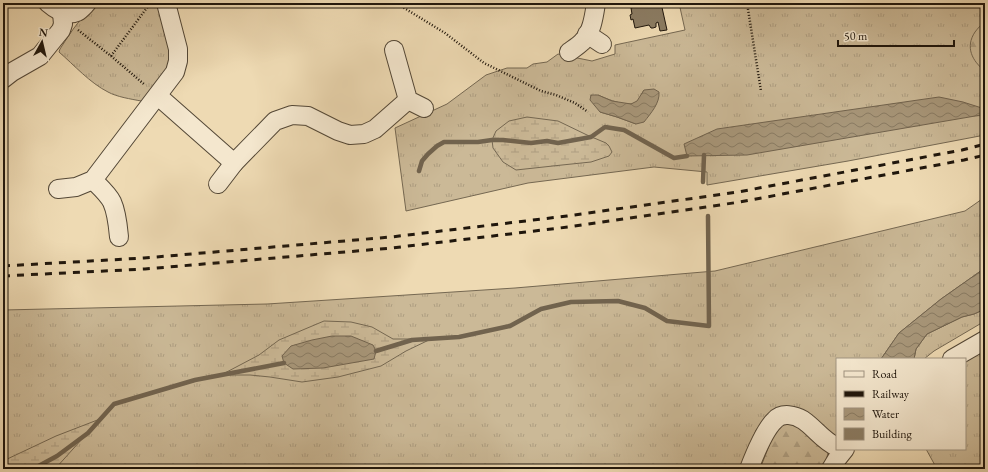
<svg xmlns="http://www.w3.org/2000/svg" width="988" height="472" viewBox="0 0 988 472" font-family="'EB Garamond',serif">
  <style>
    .grass { fill: url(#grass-tufts); stroke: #756852; fill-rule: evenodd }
    .forest { fill: url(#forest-firs); stroke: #756852 }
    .wetland { fill: url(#wetland-marsh); stroke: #756852 }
    .water { fill: url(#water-waves); stroke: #71634e }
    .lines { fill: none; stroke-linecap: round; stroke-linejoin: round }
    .stream { stroke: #71634e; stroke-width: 4.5 }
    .building { fill: #8b7c63; stroke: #1f160c }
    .street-casing { stroke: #534736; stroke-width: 20 }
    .path { stroke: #1f160c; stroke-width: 2.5; stroke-dasharray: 1 2; stroke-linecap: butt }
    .street { stroke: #f4e7ce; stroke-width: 18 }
    .rail { stroke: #1f160c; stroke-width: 3; stroke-dasharray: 7 7; stroke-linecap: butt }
  </style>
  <defs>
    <pattern id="grass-tufts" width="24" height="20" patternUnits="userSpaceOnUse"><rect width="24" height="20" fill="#cbb997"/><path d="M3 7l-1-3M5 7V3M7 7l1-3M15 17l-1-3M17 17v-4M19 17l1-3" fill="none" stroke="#ae9e81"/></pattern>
    <pattern id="forest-firs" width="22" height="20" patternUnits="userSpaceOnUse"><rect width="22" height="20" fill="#cbb997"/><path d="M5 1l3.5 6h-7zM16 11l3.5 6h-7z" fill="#ae9e81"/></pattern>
    <pattern id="wetland-marsh" width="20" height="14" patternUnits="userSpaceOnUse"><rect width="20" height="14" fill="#cbb997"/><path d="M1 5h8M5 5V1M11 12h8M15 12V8" fill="none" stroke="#ae9e81"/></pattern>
    <pattern id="water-waves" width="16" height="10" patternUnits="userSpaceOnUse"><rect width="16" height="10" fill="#a8977a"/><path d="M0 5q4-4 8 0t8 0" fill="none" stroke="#887a62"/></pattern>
  </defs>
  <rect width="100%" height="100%" fill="#eedab3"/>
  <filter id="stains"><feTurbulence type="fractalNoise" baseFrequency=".005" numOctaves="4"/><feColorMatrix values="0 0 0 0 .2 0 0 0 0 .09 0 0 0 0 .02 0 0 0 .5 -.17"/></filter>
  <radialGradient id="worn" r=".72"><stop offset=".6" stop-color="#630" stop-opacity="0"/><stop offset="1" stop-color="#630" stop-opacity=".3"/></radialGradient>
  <g class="grass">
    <path d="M99,3H153L156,5L162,12L172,50L167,70L146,97L141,101C131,99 117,97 108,92C90,83 74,65 59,52L60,49C73,29 80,17 99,3Z"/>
    <path d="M679,3H985V135L848,161L707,185V172L654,167L528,183L406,211L395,128L447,104L486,75L507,68H527L533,64L547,62L558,54L592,61L615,54V45L685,30ZM644,90L636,124L617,117L600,112L598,95C607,99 630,109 638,101C640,98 642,93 644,90Z"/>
    <path d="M985,197V268L941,299L899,333L881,359H837V440L768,416L756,430L741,469H3V310L267,304L515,288L715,271L965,211Z"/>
    <path d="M985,309V321L934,351L924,359H914L916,349L927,334L962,317L974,314Z"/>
    <path d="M985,347V469H937L926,449H965V359Z"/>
  </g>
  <g class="forest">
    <path d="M984,22H985V71C972,61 965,47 975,32C978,28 981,25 984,22Z"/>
    <path d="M793,419L829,449L824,469H760L777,425Z"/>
  </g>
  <g class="wetland">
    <path d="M527,117L558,121L587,135L606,143L609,146L612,152L609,156L591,162L562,165L516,170L503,162L493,148L492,140L496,131L509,121Z"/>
    <path d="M324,321L351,322L372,327L393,339H431L406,351L381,366L338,377L302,382L270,377L250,375H221L259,355L279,340Z"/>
    <path d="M100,419L55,469H3V461L56,436Z"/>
  </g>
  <g class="water">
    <path d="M654,89L659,92C660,103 651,113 644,122L636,124L617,117L600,112L590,100L591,95H598L612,101L631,104L637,101L644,90Z"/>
    <path d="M939,97L963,102L985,109V112L981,115L747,155L687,156L684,144L717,129Z"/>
    <path d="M985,268V309L974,314L962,317L927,334L916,349L914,359H881L899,333L941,299Z"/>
    <path d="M332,336H351L373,345L376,351L374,359L323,368L293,369L284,363L282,356L291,346L312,340Z"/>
  </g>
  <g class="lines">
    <g class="stream">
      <path d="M419,171L422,161L428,154L437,146L444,142H478L492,140H503L531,143L547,141L558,143L591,137L605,127L624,130L674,158L687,156"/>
      <path d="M703,182L704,155"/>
      <path d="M376,351L412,340L459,337L510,326L541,309L571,302L618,301L645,308L667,321L709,326L708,216"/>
      <path d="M33,469L57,456L88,433L114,404L195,380L284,363"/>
    </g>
  </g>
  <path class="building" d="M651,3H661L667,30L660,31L658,22L656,23V27L653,28H651L649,25L635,28L633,19L631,20L630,15L632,14L631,8Z"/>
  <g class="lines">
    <defs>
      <g id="street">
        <path d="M48,3C56,10 66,17 77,12C81,10 84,6 87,3"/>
        <path d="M587,34L602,44"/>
        <path d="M394,50L408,100L424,108"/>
        <path d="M569,52C573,49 578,46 582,42C592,33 594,16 596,3"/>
        <path d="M3,79L12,72L40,56L61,30L63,24L62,13"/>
        <path d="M158,96L234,163L275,121L292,115L308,116L338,131L350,135L364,134L375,129L408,100"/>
        <path d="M93,180C100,187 108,194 112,202C117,213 118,226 119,237"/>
        <path d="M218,184L234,163"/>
        <path d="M58,189L76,187L93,180L175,72L178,61V49L166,3"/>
        <path d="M952,359L985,340"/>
        <path d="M749,469C754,456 765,429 775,420C782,412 795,415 803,420C815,428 823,441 837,447"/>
        <path d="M831,469L837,459L845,449"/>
      </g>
    </defs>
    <use href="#street" class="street-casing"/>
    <g class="path">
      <path d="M396,3L445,33L484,63L541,91L556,95L575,103L588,112"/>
      <path d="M747,3L761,91"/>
      <path d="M78,30L111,56L145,85"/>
      <path d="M111,56L149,5"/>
    </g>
    <use href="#street" class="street"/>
    <g class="rail">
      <path d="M3,266L144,258L391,237L567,216L738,192L962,150L985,144"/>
      <path d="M3,276L145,269L392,248L568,227L740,202L964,160L985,155"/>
    </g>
  </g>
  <rect width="988" height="472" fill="none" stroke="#eedab3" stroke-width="16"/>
  <rect x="4" y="4" width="980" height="464" fill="none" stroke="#1f160c" stroke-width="2"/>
  <rect x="8" y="8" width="972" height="456" fill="none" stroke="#1f160c"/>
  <rect x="836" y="358" width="130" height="92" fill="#f4e7ce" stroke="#9f9380"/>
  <rect x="844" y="371" width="20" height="6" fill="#f4e7ce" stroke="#9f9380"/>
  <text x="872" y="378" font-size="12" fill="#1f160c">Road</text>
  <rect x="844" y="391" width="20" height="6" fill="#1f160c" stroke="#9f9380"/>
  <text x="872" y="398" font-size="12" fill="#1f160c">Railway</text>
  <rect x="844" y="408" width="20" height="12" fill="url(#water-waves)" stroke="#9f9380"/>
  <text x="872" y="418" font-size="12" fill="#1f160c">Water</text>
  <rect x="844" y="428" width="20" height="12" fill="#8b7c63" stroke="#9f9380"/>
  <text x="872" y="438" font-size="12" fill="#1f160c">Building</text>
  <g transform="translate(42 42) rotate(8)" stroke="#f4e7ce" stroke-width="3" paint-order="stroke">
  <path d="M0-3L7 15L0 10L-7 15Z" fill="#1f160c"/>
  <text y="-6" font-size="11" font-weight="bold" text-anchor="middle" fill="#1f160c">N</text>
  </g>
  <path d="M838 40v6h116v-6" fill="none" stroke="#1f160c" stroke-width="2"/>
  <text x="844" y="40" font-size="12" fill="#1f160c" stroke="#f4e7ce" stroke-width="3" paint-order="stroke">50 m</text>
  <rect width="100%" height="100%" filter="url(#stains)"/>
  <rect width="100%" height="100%" fill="url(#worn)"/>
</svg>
